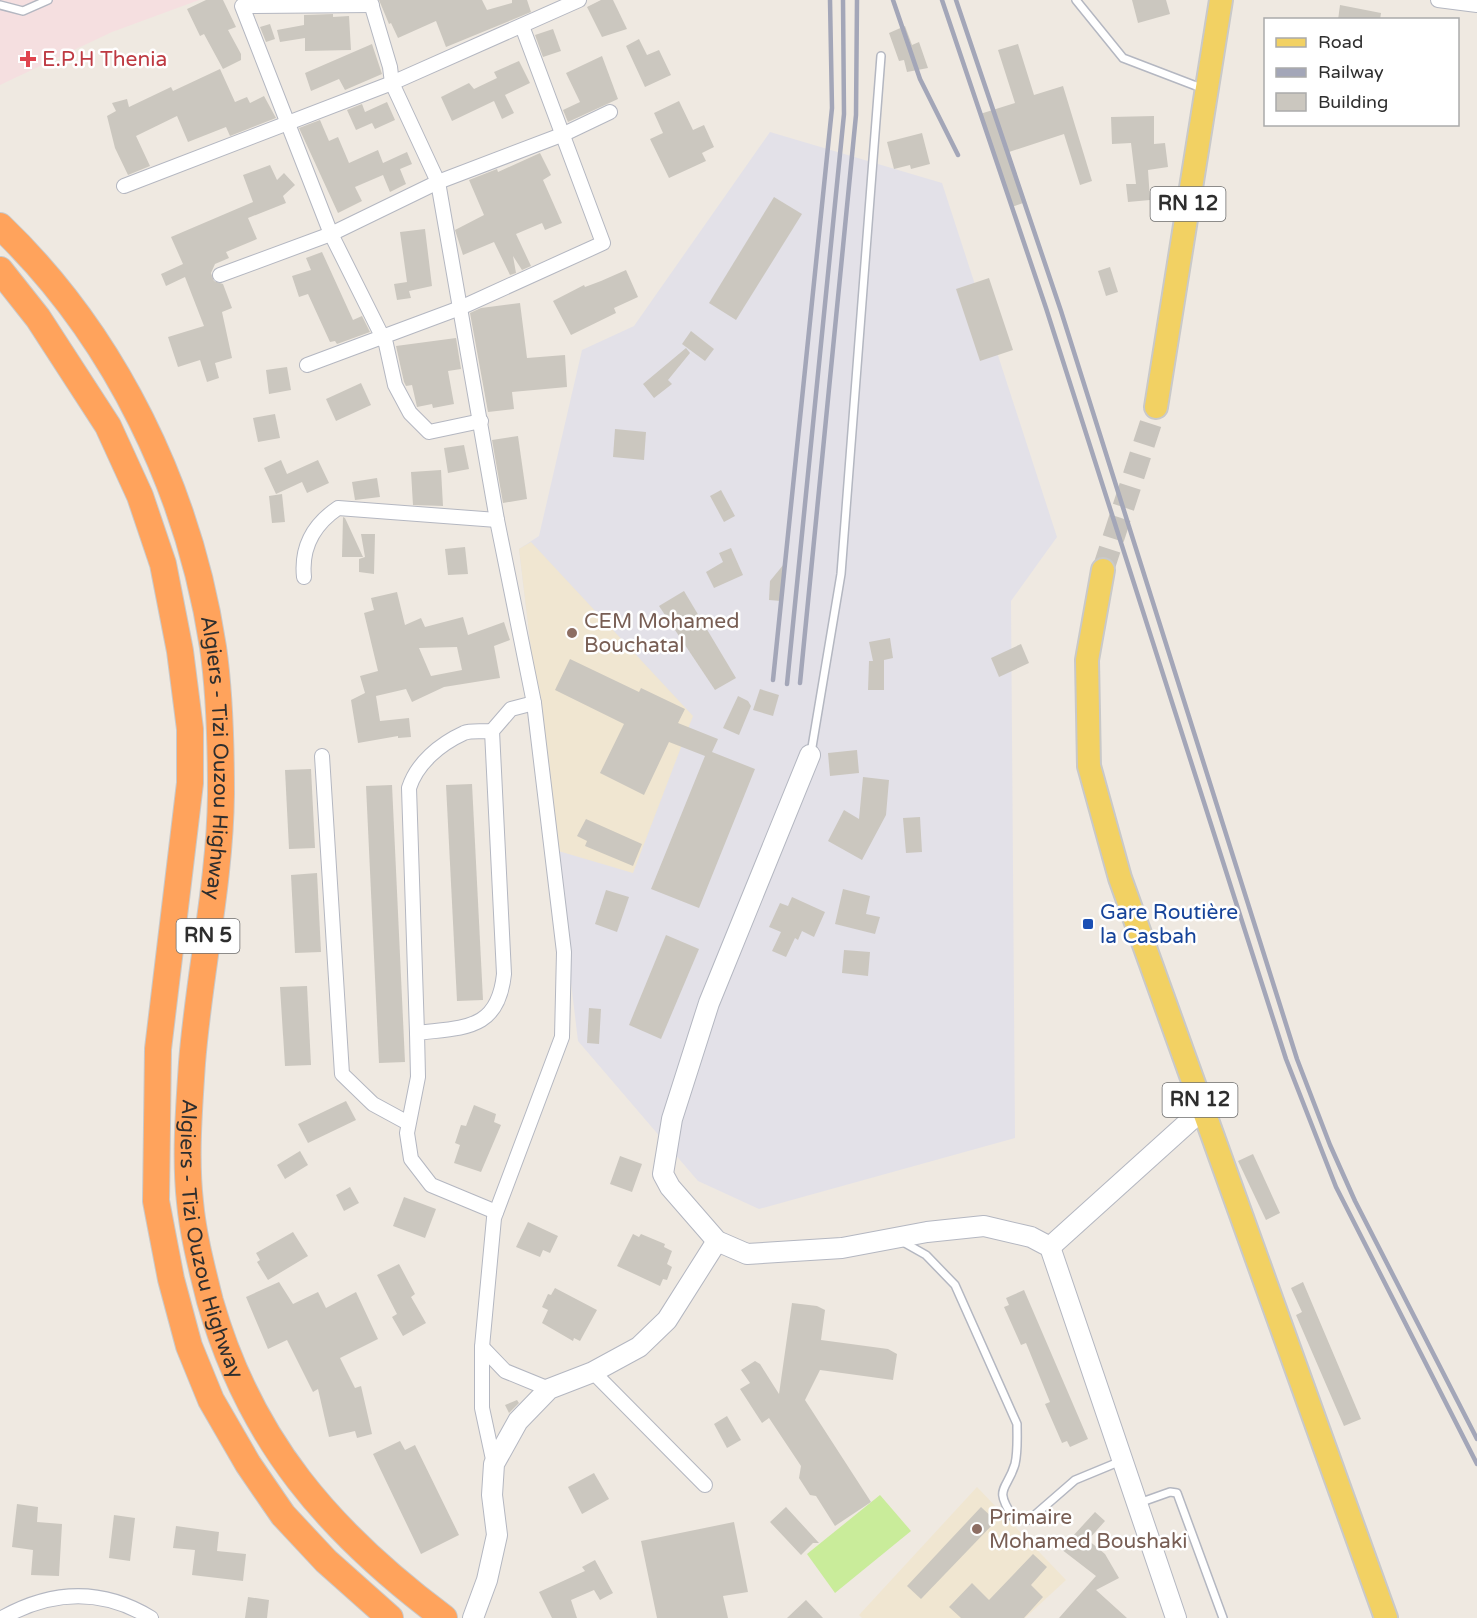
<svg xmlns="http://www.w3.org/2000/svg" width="1477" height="1618" viewBox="0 0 1477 1618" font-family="'Varela Round',sans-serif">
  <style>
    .industrial { fill: #e3e1e8 }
    .education { fill: #f0e6d1 }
    .medical { fill: #f5dfe0 }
    .pitch { fill: #c9ec9a }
    .building { fill: #cbc7bf; fill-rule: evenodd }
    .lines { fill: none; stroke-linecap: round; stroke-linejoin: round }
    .primary-tunnel { stroke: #c8c4bd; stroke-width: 22; stroke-dasharray: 22 11; stroke-linecap: butt }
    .lane-casing { stroke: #b4b7c1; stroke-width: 10 }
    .street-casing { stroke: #b4b7c1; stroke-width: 16 }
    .secondary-casing { stroke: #b4b7c1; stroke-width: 22 }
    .primary-casing { stroke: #c9c9c9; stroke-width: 26 }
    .highway-casing { stroke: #c9c9c9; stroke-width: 28 }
    .lane { stroke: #fff; stroke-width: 7 }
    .street { stroke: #fff; stroke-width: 14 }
    .secondary { stroke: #fff; stroke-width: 20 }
    .primary { stroke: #f2d163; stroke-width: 22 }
    .highway { stroke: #ffa35c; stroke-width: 26 }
    .rail { stroke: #a3a6b8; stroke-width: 4.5 }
    .health-dot { fill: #e0444e; stroke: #fff; stroke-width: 2 }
    .education-dot { fill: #8d6e63; stroke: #fff; stroke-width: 2 }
    .transit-dot { fill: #1a4fb4; stroke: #fff; stroke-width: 2 }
    .labels { text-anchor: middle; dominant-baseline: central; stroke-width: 5; stroke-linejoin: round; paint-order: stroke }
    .shield { fill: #fff; stroke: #6d6d6d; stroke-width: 1.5 }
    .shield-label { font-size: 20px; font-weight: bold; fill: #2e2e2e }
    .health-label { font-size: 21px; fill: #be3a42; stroke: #fff; text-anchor: start }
    .education-label { font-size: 21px; fill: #785e54; stroke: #fff; text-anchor: start }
    .street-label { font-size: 21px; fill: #2e2e2e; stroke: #fff }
    .transit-label { font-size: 21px; fill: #164399; stroke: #fff; text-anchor: start }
  </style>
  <rect width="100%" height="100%" fill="#efe9e1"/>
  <path class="industrial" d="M770,132L942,183L1057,537L1011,601L1015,1138L759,1209L698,1181L578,1041L519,549L539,536L582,350L634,326Z"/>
  <g class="education">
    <path d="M531,542L693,716L633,873L555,850L519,549Z"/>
    <path d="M977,1487L1066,1580L1025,1618H862L859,1615Z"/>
  </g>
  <path class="medical" d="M0,0H199L112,32L0,85Z"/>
  <path class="pitch" d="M880,1495L911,1531L835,1593L807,1554Z"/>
  <g class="building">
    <path d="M206,0H223L236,27L228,30L241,54V60L223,69L204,34L200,36L187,9Z"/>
    <path d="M379,0H482L487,10L512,3V0H527L531,12L446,47L436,21L398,38L391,23L389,24Z"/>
    <path d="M601,0H613L627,29L602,37L587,7Z"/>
    <path d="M1132,0H1166L1170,14L1138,23Z"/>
    <path d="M1340,5L1381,13L1380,20H1338Z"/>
    <path d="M333,14V17L349,16L351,50L305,51V38L280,42L277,30L304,25V15Z"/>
    <path d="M270,24L275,39L266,42L260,27Z"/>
    <path d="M905,26L912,45L919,42L928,68L907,72L904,60L899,61L889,33Z"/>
    <path d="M553,29L561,51L543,57L535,35Z"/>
    <path d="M639,39L647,55L659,50L671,75L645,87L626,46Z"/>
    <path d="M372,44L382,74L345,90L339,79L311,91L305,73Z"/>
    <path d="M1018,44L1034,95L1063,86L1092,181L1080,185L1064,134L1009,152L1026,202L1012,207L980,114L1015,103L998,50Z"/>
    <path d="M602,56L618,99L568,122L563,110L580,102L566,73Z"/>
    <path d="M519,61L530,83L505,95L514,113L502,119L494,101L452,121L441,97L469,83L474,89L497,78L494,72Z"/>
    <path d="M220,69L235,102L247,97L250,103L264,96L276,118L230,136L226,127L188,142L177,116L136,136L150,166L128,175L115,148L107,116L116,111L112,103L127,99L129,107L171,87L173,91Z"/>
    <path d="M679,101L693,130L704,125L714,147L702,153L706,161L669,178L650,139L663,133L654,113Z"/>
    <path d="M387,102L395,120L375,129L372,123L356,130L347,110L362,104L365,112Z"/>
    <path d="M1154,116V144L1165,143L1168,167L1148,170L1150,200L1128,202L1126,184H1136L1131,143L1112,144L1111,117Z"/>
    <path d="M320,120L329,141L338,137L349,163L378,150L383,163L407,152L412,164L400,169L406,184L390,192L383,175L355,187L362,201L338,213L299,128Z"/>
    <path d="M922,133L930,164L911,169L910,165L894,169L887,142Z"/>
    <path d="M540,153L551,175L543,180L562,223L545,230L542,223L516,234L531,266L522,270L513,256L516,273L510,275L494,242L463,255L455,230L484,215L469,180L497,169L498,172Z"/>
    <path d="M270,165L277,180L284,173L295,185L283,196L286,203L248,218L257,239L226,252L229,258L215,264L211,273L214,281L223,284L232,308L222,312L232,358L215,363L219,378L207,382L200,360L178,367L168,337L204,326L185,277L166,286L161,274L183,264L171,237L253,202L243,175Z"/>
    <path d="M774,197L802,214L736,320L709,303Z"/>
    <path d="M425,229L432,286L409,291L411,298L397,300L394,284L407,282L400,232Z"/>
    <path d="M322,252L353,320L362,316L370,332L337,344L335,341L330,342L308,294L299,297L292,276L311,270L306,258Z"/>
    <path d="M1110,267L1118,292L1106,296L1098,271Z"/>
    <path d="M626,270L638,297L614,308L616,313L571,335L553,301L584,285L585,287L601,281Z"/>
    <path d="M989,278L1013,350L980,361L956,289Z"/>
    <path d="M520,303L527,358L565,355L567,387L512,392L514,409L488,412L470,313L481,308Z"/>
    <path d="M691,331L714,349L705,361L682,344Z"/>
    <path d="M456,338L461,369L448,371L454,404L433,408L432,404L417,407L412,385L406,386L404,382L396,346Z"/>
    <path d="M686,348L690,353L668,380L672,384L654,398L643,384Z"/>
    <path d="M287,367L291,390L269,394L266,370Z"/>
    <path d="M361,383L371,405L336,421L326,399Z"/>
    <path d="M275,414L280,438L258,442L253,418Z"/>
    <path d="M615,429L646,432L644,460L613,457Z"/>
    <path d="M518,436L527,499L503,503L492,440Z"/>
    <path d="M464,445L469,469L448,473L444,448Z"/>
    <path d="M281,460L287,474L318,460L329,483L307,493L302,482L276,494L264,468Z"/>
    <path d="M441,470L443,506L413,505L411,472Z"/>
    <path d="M377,478L380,497L355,500L352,482Z"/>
    <path d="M721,490L735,516L724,522L710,496Z"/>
    <path d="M282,494L285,522L272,523L269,496Z"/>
    <path d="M343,517L345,518L363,557H342Z"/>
    <path d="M361,534H375L374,574L359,572V559L365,557Z"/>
    <path d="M465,547L468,574L448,575L445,549Z"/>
    <path d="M731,548L743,575L714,588L706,572L723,562L719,553Z"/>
    <path d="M784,564L781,601L769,600L770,581Z"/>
    <path d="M684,591L736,678L715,690L659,606Z"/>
    <path d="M397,592L405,625L421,618L425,627L463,617L468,635L504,622L510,640L494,646L500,678L444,687L412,702L406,689L376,696L380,721L409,718L411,737L398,738V736L358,743L351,700L365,693L360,676L378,671L364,613L374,610L371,598ZM457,647L462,670L431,676L419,648Z"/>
    <path d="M890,638L893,658L884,660V690H868L869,661H873L869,642Z"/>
    <path d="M1021,644L1029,663L999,677L991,658Z"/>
    <path d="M570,659L639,692L641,688L685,709L678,723L718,739L712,752L755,769L699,908L651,889L705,756L669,742L644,795L600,773L624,724L555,690Z"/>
    <path d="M760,689L779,695L773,716L753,710Z"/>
    <path d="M738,696L748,701L751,706L739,735L723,728Z"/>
    <path d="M857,750L859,773L830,776L828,753Z"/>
    <path d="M311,769L315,848L289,849L285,770Z"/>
    <path d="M863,777L889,780L886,815L862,860L828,841L844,810L859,819Z"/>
    <path d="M472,784L483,1000L457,1001L446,785Z"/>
    <path d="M392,785L405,1062L379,1063L366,786Z"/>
    <path d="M920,817L922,852L906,853L903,818Z"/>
    <path d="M586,819L642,844L633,866L585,846L587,841L577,836Z"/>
    <path d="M317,873L321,952L295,953L291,875Z"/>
    <path d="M843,889L870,896L866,914L880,917L875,934L835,924Z"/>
    <path d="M606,890L629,897L617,932L595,924Z"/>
    <path d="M792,897L825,912L814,937L802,931L798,940L795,938L786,957L772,951L781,932L769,927L780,903L788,906Z"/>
    <path d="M666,935L699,949L661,1039L629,1025Z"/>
    <path d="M844,950L870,952L868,976L842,973Z"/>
    <path d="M307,986L311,1065L285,1066L280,987Z"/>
    <path d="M589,1008L601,1009L599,1044L587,1043Z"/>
    <path d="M346,1101L356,1120L308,1143L298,1124Z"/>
    <path d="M474,1105L496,1114L494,1122L501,1125L481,1172L454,1163L460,1145L455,1143L461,1125L466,1126Z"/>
    <path d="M300,1151L308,1165L285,1179L277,1165Z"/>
    <path d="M1253,1154L1280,1213L1266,1220L1238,1161Z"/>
    <path d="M620,1156L642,1164L632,1192L610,1184Z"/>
    <path d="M350,1187L359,1203L344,1211L336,1195Z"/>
    <path d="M404,1197L436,1209L425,1238L393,1226Z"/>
    <path d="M528,1222L558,1236L550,1253L543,1250L540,1257L516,1247Z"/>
    <path d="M293,1232L308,1256L268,1280L257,1262L260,1260L256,1253Z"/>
    <path d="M633,1234L639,1237L641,1234L665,1244L664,1247L672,1251L667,1264L672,1267L667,1280L663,1279L660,1286L617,1266Z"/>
    <path d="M399,1264L415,1294L411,1297L426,1323L403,1336L392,1317L397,1314L377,1275Z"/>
    <path d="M279,1282L293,1304L318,1292L326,1308L356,1292L378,1339L340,1358L355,1388L361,1386L372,1434L357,1438L355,1431L329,1437L318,1389L313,1392L287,1340L268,1349L246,1297Z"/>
    <path d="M1303,1282L1361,1419L1344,1426L1296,1315L1302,1312L1291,1288Z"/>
    <path d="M555,1288L597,1310L580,1341L574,1338L573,1341L542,1323L548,1310L542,1307L548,1294L551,1295Z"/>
    <path d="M1024,1290L1088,1439L1070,1447L1067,1441L1062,1443L1045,1404L1050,1402L1026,1343L1021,1345L1004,1307L1009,1305L1006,1298Z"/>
    <path d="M792,1303L817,1306L825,1310L821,1340L888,1349L897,1354L893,1380L820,1370L805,1400L871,1502L835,1526L816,1496L810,1495L799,1478L801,1466L769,1418L762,1423L740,1389L750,1383L741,1370L755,1361L760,1364L779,1394Z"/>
    <path d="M517,1400L519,1403L509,1413L505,1405Z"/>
    <path d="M727,1416L741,1440L727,1448L714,1424Z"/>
    <path d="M400,1441L405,1450L415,1445L459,1535L421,1554L373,1454Z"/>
    <path d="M594,1473L609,1499L582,1514L568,1487Z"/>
    <path d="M17,1504L38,1507L37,1522L62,1524L59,1576L31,1575L33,1550L12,1547Z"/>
    <path d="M786,1507L819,1543H813L801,1555L770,1522Z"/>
    <path d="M981,1507L996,1521L921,1599L907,1586Z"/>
    <path d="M1095,1512L1105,1521L1088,1540L1105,1554L1119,1578L1096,1590L1127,1618H1059L1096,1576L1061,1549Z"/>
    <path d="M114,1515L135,1518L130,1561L109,1558Z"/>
    <path d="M734,1522L748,1592L723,1596L728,1618H657L641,1541Z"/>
    <path d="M176,1526L219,1532L217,1551L246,1554L243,1581L192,1575L195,1550L173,1548Z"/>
    <path d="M1033,1554L1047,1567L1031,1585L1043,1597L1024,1618H961L949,1607L972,1583L989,1600Z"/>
    <path d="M595,1560L613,1593L600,1600L594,1590L571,1600L577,1618H552L539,1592L585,1571L582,1567Z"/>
    <path d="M248,1597L269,1600L267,1618H245Z"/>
    <path d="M806,1600L823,1618H787Z"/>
  </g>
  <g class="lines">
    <path class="primary-tunnel" d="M1103,570L1156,407"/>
    <defs>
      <g id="lane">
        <path d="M1076,0L1123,58L1204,89"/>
        <path d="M0,5L23,11L48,0"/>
        <path d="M811,753L841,574L881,56"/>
        <path d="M903,1242L926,1255L955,1285L1017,1424C1017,1438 1018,1451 1015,1464C1007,1491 993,1487 1013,1517L1029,1520L1075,1480L1121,1461"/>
        <path d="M1139,1503L1170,1492L1177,1493L1223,1618"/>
      </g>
      <g id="street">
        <path d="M370,0L390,67L392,83L438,182L497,520L534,703L564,952L562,1037L494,1218L482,1347V1408L494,1464"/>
        <path d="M1438,0L1477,5"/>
        <path d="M372,5L242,6L331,234L386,344L395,385L410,413L429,432L481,421"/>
        <path d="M124,186L392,83L579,0"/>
        <path d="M220,275L331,234L438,182L564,134L610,112"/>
        <path d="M307,365L460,308L603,243L522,26"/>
        <path d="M304,577C301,548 313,525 338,508L497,520"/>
        <path d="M322,756L342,1074L373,1104L408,1123"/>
        <path d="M417,1033L409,788C417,763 440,744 464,733C471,730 483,732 492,731"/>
        <path d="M496,1212L431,1185L411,1159L407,1133L418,1077L417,1033C464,1027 498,1031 504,974L492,731L511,709L534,703"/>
        <path d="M482,1347L505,1371L549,1389"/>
        <path d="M593,1372L705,1485"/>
        <path d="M2,1618C52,1590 102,1588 151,1618"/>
      </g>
      <g id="secondary">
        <path d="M810,755L709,1003L672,1119L663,1174L670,1187L717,1241L747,1254L842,1248L927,1232L984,1226L1031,1237L1050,1247L1176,1618"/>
        <path d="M1050,1247L1203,1109"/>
        <path d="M473,1618L487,1580L497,1535L492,1495L494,1464L518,1421L549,1389L593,1372L639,1347L667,1320L717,1241"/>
      </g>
      <g id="primary">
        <path d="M1156,407L1221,0"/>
        <path d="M1103,570L1087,660L1089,766L1120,878L1386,1618"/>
      </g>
      <g id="highway">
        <path id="s1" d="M0,226C115,336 189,490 213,647C220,695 221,746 221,794C220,884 199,973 192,1063C189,1109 185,1157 190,1202C193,1235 202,1269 210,1301C250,1441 329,1532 444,1618"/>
        <path d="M0,270L38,318L108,426L140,496L163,564L180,651L190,729V783L158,1049L156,1201L171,1279L189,1346L211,1400L248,1464L283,1515L326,1561L390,1618"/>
      </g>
    </defs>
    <use href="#lane" class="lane-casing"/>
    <use href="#street" class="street-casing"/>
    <use href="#secondary" class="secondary-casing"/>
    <use href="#primary" class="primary-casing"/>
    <use href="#highway" class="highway-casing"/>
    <use href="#lane" class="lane"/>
    <use href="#street" class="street"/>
    <use href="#secondary" class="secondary"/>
    <use href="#primary" class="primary"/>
    <use href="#highway" class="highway"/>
    <g class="rail">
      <path d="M893,0L920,79L958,155"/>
      <path d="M942,0L1046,308L1286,1059L1336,1187L1477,1464"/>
      <path d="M956,0L1061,311L1297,1059L1330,1145L1355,1201L1477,1439"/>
      <path d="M773,680L832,108L830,0"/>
      <path d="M800,683L856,115L857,0"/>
      <path d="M787,684L844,114L843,0"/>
    </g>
  </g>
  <path class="health-dot" d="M25 50h6v6h6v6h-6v6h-6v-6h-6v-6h6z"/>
  <g class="education-dot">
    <circle cx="572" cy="633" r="6"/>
    <circle cx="977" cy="1529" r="6"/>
  </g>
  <rect class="transit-dot" x="1082" y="918" width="12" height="12" rx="3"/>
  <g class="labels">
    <g class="shield">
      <rect x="1150.5" y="187" width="75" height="34" rx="4.5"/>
      <rect x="176.5" y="919" width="63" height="34" rx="4.5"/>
      <rect x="1162.5" y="1083" width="75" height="34" rx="4.5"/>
    </g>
    <g class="shield-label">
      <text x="1188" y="204">RN 12</text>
      <text x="208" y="936">RN 5</text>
      <text x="1200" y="1100">RN 12</text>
    </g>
    <g class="health-label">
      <text x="42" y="59">E.P.H Thenia</text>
    </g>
    <g class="education-label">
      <text x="584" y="621">CEM Mohamed<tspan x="584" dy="24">Bouchatal</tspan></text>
      <text x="989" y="1517">Primaire<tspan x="989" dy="24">Mohamed Boushaki</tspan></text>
    </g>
    <g class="street-label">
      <text stroke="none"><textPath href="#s1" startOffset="591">Algiers - Tizi Ouzou Highway</textPath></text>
      <text stroke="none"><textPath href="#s1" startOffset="1077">Algiers - Tizi Ouzou Highway</textPath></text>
    </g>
    <g class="transit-label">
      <text x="1100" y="912">Gare Routière<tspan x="1100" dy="24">la Casbah</tspan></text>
    </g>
  </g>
  <rect x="1264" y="18" width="195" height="108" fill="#ffffff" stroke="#ababab" stroke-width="1.5"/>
  <rect x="1276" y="38" width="30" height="9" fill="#f2d163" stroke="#ababab" stroke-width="1.5"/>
  <text x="1318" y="48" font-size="18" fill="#2e2e2e">Road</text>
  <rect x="1276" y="68" width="30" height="9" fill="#a3a6b8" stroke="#ababab" stroke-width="1.5"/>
  <text x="1318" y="78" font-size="18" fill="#2e2e2e">Railway</text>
  <rect x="1276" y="93" width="30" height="18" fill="#cbc7bf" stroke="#ababab" stroke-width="1.5"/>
  <text x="1318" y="108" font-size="18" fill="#2e2e2e">Building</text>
</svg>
